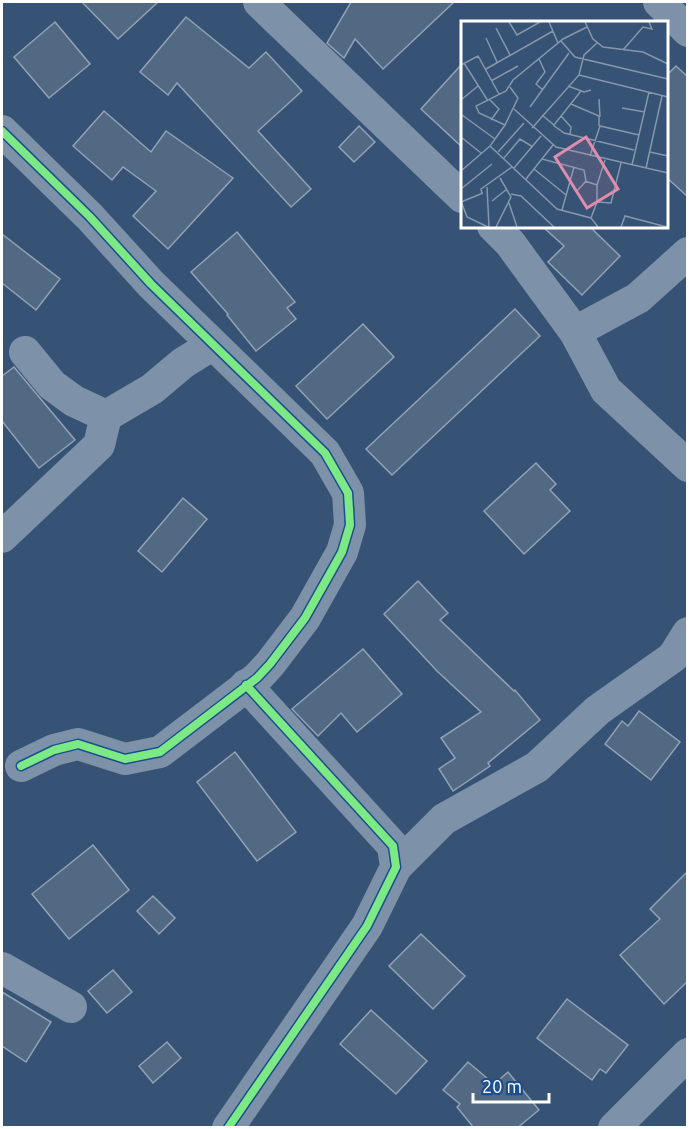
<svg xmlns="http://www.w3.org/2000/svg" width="689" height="1129" viewBox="0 0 689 1129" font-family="Ubuntu,sans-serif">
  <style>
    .building { fill: #526984; stroke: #92a2b6; stroke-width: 1.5 }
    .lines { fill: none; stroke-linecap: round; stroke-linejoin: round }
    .street { stroke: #7d92a8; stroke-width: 32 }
    .cycleway-casing { stroke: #1b4f8f; stroke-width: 11 }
    .cycleway { stroke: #7ce984; stroke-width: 8 }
    .inset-road { fill: none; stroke: #8697ac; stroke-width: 1.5 }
    .view { fill: #e08cad; fill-opacity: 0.15; stroke: #e08cad; stroke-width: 3 }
    .inset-edge { fill: none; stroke: #fff; stroke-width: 3 }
  </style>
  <rect width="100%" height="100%" fill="#365274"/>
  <g class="building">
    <path d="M82,2H158L118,39Z"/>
    <path d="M351,2H454L383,69L355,39L344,58L327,43Z"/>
    <path d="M186,17L249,68L266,52L302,91L258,131L311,189L291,207L177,83L168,95L140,72Z"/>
    <path d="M55,22L90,64L49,98L14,57Z"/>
    <path d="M462,64V147L421,109Z"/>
    <path d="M676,66L687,76V196L666,177V76Z"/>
    <path d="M104,111L151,152L166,131L233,178L168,249L133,216L156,191L123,167L112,180L73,146Z"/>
    <path d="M359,126L375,142L354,162L339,147Z"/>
    <path d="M542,226H589L620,256L582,295L548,262L564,246Z"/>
    <path d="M237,232L295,302L287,308L296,319L256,351L227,315L228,314L191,272Z"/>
    <path d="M2,234L60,279L36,310L2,283Z"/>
    <path d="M515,309L540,336L392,475L366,449Z"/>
    <path d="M363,324L394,357L327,419L296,386Z"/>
    <path d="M14,367L75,440L39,468L2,421V376Z"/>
    <path d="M536,463L556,484L550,490L570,511L524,554L484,511Z"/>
    <path d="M183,498L207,519L162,572L138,551Z"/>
    <path d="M418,581L448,613L440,620L514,691L515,690L540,720L488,763L490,766L453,791L439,769L455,758L441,738L481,712L437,671L384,614Z"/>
    <path d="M363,649L402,694L357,732L341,713L318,736L292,709Z"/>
    <path d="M639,711L680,742L651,780L605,744L622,721L628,726Z"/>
    <path d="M235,752L296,832L257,861L197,782Z"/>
    <path d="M93,845L129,890L69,939L32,894Z"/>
    <path d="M687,872V982L664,1004L620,955L660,919L650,909Z"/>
    <path d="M153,896L175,918L159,934L137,911Z"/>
    <path d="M421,934L465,976L433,1009L389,966Z"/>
    <path d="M113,970L132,992L107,1013L88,991Z"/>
    <path d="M2,992L51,1022L26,1062L2,1046Z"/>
    <path d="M567,999L628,1045L606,1073L600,1069L592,1080L537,1038Z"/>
    <path d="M371,1010L427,1061L396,1094L340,1044Z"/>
    <path d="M167,1042L181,1058L153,1083L139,1066Z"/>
    <path d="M468,1062L494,1084L508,1072L539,1110L517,1128H474L457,1107L460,1104L443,1090Z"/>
  </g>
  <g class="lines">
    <g class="street">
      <path d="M259,2L462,197"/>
      <path d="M659,2L688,31"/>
      <path d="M2,131L90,217L151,284L325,453L348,493L350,525L342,552L305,618L270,664L257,678L160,752L125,759L78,744L54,750L21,766"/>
      <path d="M493,226L510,243L575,332L606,390L688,466"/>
      <path d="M575,332L638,298L688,253"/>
      <path d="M25,352L52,385L74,401L106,416"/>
      <path d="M2,537L99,445L106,416L152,389L183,363L212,345"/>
      <path d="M396,867L444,819L537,767L598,710L673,657L688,633"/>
      <path d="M2,968L71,1007"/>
      <path d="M228,1128L367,926L396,867L393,846L246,685"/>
      <path d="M614,1128L688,1054"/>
    </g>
    <defs>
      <g id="cycleway">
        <path d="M2,131L90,217L151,284L325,453L348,493L350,525L342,552L305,618L270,664L257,678L160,752L125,759L78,744L54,750L21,766"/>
        <path d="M228,1128L367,926L396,867L393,846L246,685"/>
      </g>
    </defs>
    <use href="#cycleway" class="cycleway-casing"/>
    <use href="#cycleway" class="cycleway"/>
  </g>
  <g transform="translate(461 21)">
    <rect width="207" height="207" fill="#365274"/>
    <path class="inset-road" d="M48,1L56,14L79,1M88,1L97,22M124,1L132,18L142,26L182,31L207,43M35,7L49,34M25,17L36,41M100,20L114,36L207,58M162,29L182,6L191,8L188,1M78,38L84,51L75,63L82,69M3,42L27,80M0,44L17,35L38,73M25,48L92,10M118,54L207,76M30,60L57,45M107,65L123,71L130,69M28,78L38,88L30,99M138,78L139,96M0,79L17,65M110,83L138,95V105M69,86L108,32M161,87L184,91M53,88L95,126L207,152M1,94L34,118M81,94L93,104L120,70M100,95L110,106L109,114M44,104L18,92L15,85L45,70L52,59L102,18L126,6M92,104L103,112L173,129M71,107L118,54L123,34L136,22M0,116L20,132M29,125L96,188L130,197L137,206M37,131L63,102M189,131L207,135M129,135L139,105L178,114M43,137L59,118L72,126M81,138L123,149L125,160L116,170M171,144L188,71M53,147L80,115M185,147L201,75M73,148L105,174M0,150L29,125L44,104L57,77L49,66M65,158L92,124M124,160L136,164V181L130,197M136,164L144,139M26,166L28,206M0,168L31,143M21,172L20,168L51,146M50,173L60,175L93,206M0,180L6,196L27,206M31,180L46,168M0,181L22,172M136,181L150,182L160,142M48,182L56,206M101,189L113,146M35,206L50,176L39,157M160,206L164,195L206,206"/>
    <path class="view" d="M125,116L157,168L126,187L94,136Z"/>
    <rect width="207" height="207" class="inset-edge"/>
  </g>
  <rect width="689" height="1129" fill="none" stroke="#ffffff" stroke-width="6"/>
  <path d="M473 1093v9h76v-9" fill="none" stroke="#ffffff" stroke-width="3"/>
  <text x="482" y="1093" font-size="18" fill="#ffffff" stroke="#1b4f8f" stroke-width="4.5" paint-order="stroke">20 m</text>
</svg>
